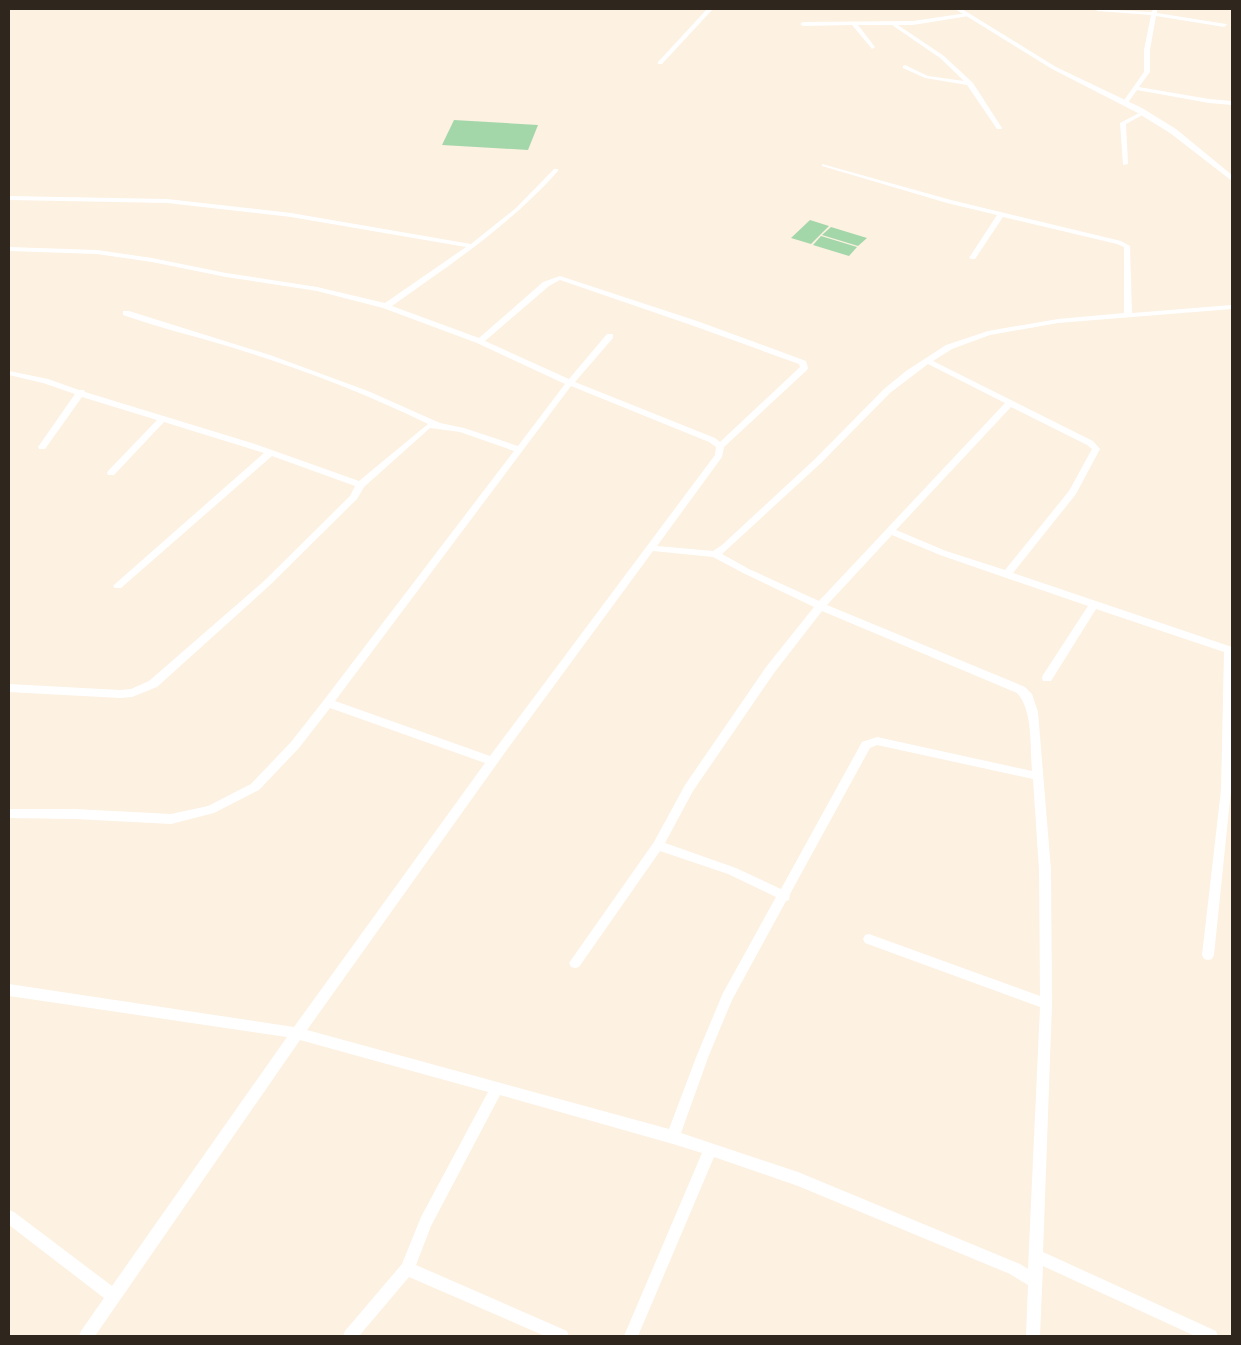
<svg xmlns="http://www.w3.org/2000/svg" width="1241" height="1345" viewBox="0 0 1241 1345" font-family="'Noto Sans',sans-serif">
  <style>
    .green { fill: #a3d7aa }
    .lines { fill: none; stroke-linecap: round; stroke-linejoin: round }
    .minor { fill: #fff; fill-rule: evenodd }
    .tertiary { fill: #fff; fill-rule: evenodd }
  </style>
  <rect width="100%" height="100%" fill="#fdf1e1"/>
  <g class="green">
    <path d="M454,120L538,125L528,150L442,145Z"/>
    <path d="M810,220L829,226L811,244L791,238Z"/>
    <path d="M831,227L867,238L858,246L822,235Z"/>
    <path d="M821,236L857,247L849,256L813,245Z"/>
  </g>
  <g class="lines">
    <g class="minor">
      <path d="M707,9H713L662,64H658V62Z"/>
      <path d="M1095,9L1152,12L1153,9H1157V13L1226,24L1227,25L1224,27L1156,16L1150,50V72L1139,87L1209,99L1232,101V105L1209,103L1137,90L1127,104H1123L1122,103L1144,72V50L1151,15L1097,11Z"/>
      <path d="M967,13L969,14V16L913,25H898L944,56L973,83L1002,128L1001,129H997L967,85L925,78L903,68V66L905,65L928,76L964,81L940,58L892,25H858L875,47L872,49L852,25L803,26L800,24L803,22L913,21Z"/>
      <path d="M1141,112L1146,113L1126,124L1128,164L1123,165L1120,123Z"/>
      <path d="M822,164L951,200L1121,241L1130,246L1132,313L1232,305V309L1058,323L990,335L952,349L933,361L1093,441L1100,449L1076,494L1013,573L1232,647L1231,790L1214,955L1212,959L1208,960L1204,959L1202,955L1221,790L1224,652L1096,609L1051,681H1043L1042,678L1043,675L1088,606L940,555L892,535L827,605L1025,687L1032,694L1038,712L1051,870L1052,1004L1043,1252L1216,1331L1218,1336H1195L1043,1266L1040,1336H1026L1028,1285L1010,1274L798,1186L714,1157L638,1336H624L702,1153L673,1144L500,1095L431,1226L416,1265L567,1331L569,1336H545L409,1277L359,1336H343L345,1331L402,1264L421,1217L488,1092L300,1040L95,1336H79L81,1331L104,1298L9,1225V1210L14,1212L112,1286L287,1037L9,996V984L294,1027L485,763L330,708L299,748L259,790L214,813L171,824L75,819L9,818V809H75L171,814L208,806L251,784L291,742L324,700L514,451L460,432L430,428L364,487L357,499L270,585L157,687L132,697L120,698L9,692V684L120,690L131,689L149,681L264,581L350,496L355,486L272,456L121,588H115L113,586L115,584L264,453L164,422L114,475H108L107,473L108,471L157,420L82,397L45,449H39L38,447L75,394L43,383L9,375V371L48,379L79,390H84L85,392L255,444L359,481L428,424C367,394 304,370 240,350C206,339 171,331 138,320L123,315V311H129L270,355L368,391L440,423L464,428L518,446L565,384L477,343L383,308L317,291L226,277L152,262L97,254L9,251V247L97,250L152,258L226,273L317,287L385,303L466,247L291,217L167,203L9,200V196L167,199L291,213L471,244L516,208L554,169H558V171C510,225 451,264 392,306L479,338L543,282L560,276L697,321L806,361L808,368L807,370L724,447L722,457L657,546L713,551L722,545L815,459L884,389L906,371L946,345L988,331L1058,319L1124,313V247L1117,244L1003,217L975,259H971L969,258L997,215L947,203L822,166ZM560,280L691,325L799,364L800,367L720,442L715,438L575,382L613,338V334H607L569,379L485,341L549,286ZM928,364L1005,403L819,601L749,569L722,554L821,463L890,393ZM571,386L709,442L716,447L715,455L490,756L335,701ZM1011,407L1087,445L1092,449L1069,491L1005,570L946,551L896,530ZM653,551L713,557L743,573L814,607L766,667L685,785L654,842L569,963L571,967L575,968L579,967L660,851L728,874L776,897L723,993L697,1055L669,1129L307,1030L506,751ZM822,611L1017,693C1033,709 1030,748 1032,771L877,737L862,742L781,889L736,868L665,843L693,791L774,673ZM877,745L1033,779L1039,870L1040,996L869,934L865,935L863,939L865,943L1040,1007L1028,1269L1020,1264L798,1172L681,1133L709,1055L732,1000L786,901L789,900L790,894L870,748Z"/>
    </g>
    <path class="tertiary" d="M955,9H962L1056,67L1142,108L1176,129L1232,175V181L1170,133L1136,112L1052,69Z"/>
  </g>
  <rect width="1241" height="1345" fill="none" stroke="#2f271d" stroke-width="20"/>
</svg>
